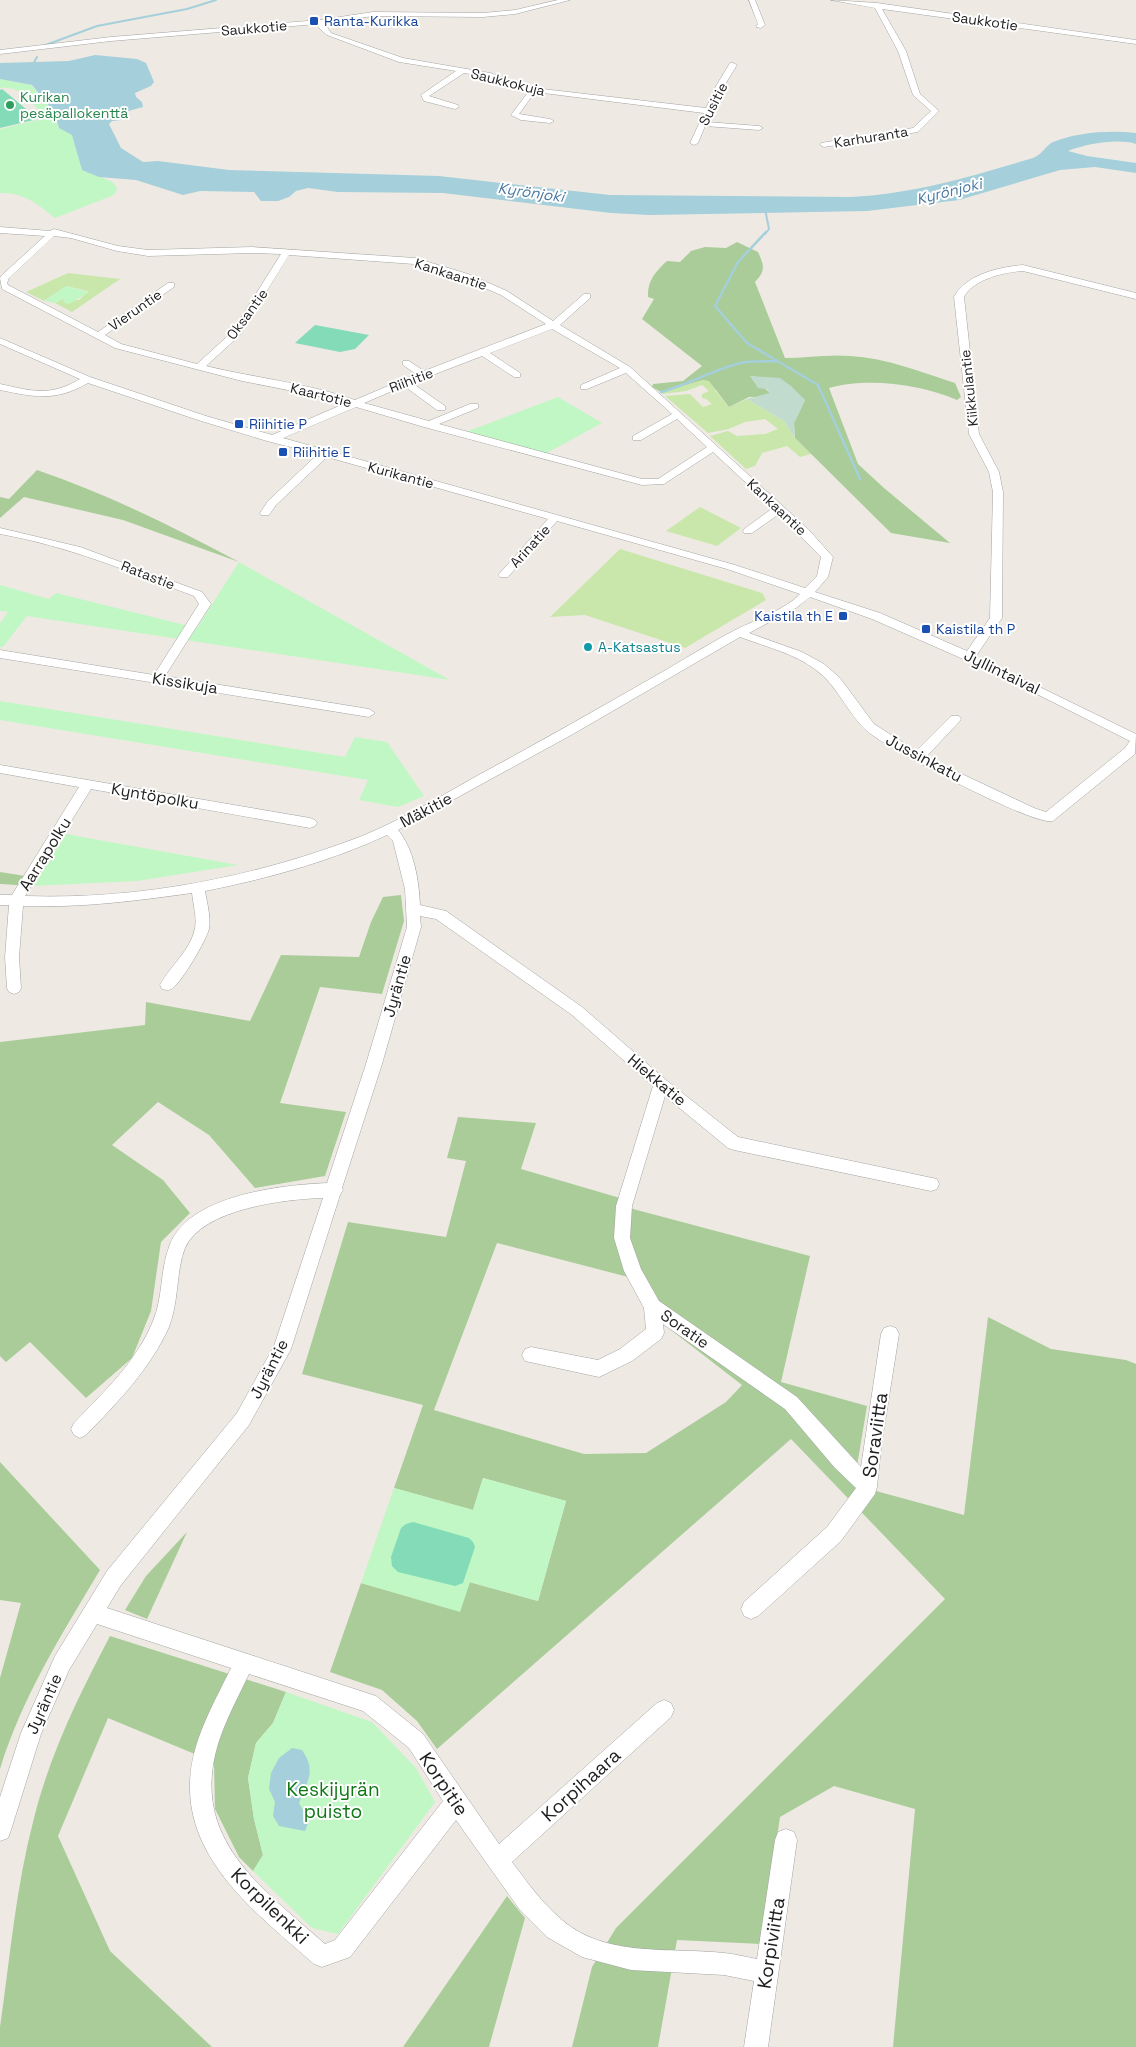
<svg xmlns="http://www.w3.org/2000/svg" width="1136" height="2047" viewBox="0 0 1136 2047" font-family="'Space Grotesk',sans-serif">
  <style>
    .grass { fill: #c9e7aa }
    .forest { fill: #a9cc99; fill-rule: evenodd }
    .wetland { fill: #c1dccf }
    .park { fill: #c1f7c4 }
    .pitch { fill: #83dbb8 }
    .water { fill: #a5cfda }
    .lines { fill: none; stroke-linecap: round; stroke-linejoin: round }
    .stream-far1 { stroke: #a5cfda; stroke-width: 2 }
    .stream { stroke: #a5cfda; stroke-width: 2.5 }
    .minor-casing { stroke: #a4a4a4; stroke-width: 1 }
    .minor { fill: #fff; fill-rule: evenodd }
    .transit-dot { fill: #1a4fb4; stroke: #fff; stroke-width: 2 }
    .leisure-dot { fill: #2e9e5b; stroke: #fff; stroke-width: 2 }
    .culture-dot { fill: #0f9aa8; stroke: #fff; stroke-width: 2 }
    .labels { text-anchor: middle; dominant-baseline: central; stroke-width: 4; stroke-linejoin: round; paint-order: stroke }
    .far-transit-label { font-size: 14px; fill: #164399; stroke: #fff; text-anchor: start }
    .far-street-label { font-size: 14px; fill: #1d1d1d; stroke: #fff }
    .far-leisure-label { font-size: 14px; fill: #27864d; stroke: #fff; text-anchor: start }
    .far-culture-label { font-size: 14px; fill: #0d838f; stroke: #fff; text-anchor: start }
    .far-water-label { font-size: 15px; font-style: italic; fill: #4a78a1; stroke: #fff }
    .street-label { font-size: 16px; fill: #1d1d1d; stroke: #fff }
    .near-street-label { font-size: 19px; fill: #1d1d1d; stroke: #fff }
    .near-park-label { font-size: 19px; fill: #0f7716; stroke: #fff }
  </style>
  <rect width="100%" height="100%" fill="#eeeae3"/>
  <g class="grass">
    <path d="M68,273L120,279L72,312L55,303L63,299L79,300L88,291L66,286L44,301L26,292Z"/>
    <path d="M703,380L709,381L714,385L715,390L729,407L747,399L784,421L795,438L811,454L800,457L787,446L762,453L755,466L746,469L710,436L728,431L737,436L765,434L778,429L765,419L745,422L729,429L708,433L665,396L690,394L703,407L712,404L706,399L702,398V394L709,391L702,385L686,391L663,394L661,392Z"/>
    <path d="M700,507L741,528L717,546L666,531Z"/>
    <path d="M620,549L762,593L766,600L685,648L585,615L550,617Z"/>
  </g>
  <g class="forest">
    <path d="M737,242L758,252C764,265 766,271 755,282L785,358C806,358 829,354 850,356C887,358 921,372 955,383L961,397L957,400C922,384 866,377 829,388L858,464L884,488L950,543L891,533L795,438L794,423L805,400L761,378L751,376L770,393L760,397H749L729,407L709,381L703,380L661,392L652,387L653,384L683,381L702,366L642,319L654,299L648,297C647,281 656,271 667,261L680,262L691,251L705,247L726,248Z"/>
    <path d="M37,470C107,494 174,527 239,562L123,520L24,497L0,518V497L9,499Z"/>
    <path d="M0,872L38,878L33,886L0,884Z"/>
    <path d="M401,895L404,921L382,994L320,987L280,1103L346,1112L325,1176L255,1188L209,1135L158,1102L112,1145L163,1180L190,1213L161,1242L151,1311L132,1358L86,1398L30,1342L6,1362L0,1356V1042L145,1025L146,1002L250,1021L281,955L359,957L371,922L383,897Z"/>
    <path d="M458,1117L536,1123L521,1169L620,1198L618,1205L810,1256L781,1382L867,1406L857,1466L876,1491L964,1515L988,1317L1051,1349L1126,1360L1136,1364V2047H893L915,1809L834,1786L780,1817L761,1944L677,1940L658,2047H572L592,1967L616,1928L945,1599L791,1439L437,1749L417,1721L382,1690L330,1672L361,1583L460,1611L469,1582L538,1601L566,1501L483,1478L473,1510L394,1488L423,1405L302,1374L348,1222L446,1237L466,1161L447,1158ZM497,1243L632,1278L662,1323L742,1385L726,1402L646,1453L584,1454L434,1410Z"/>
    <path d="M0,1462L100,1570C62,1634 22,1697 0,1769V1678L21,1603L0,1600Z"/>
    <path d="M187,1532L147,1619L125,1610L146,1576Z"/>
    <path d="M110,1636L286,1692L273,1723L256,1743L248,1778L254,1819L263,1855L253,1871L239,1857L215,1809L214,1762L108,1718L58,1836L110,1951L212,2047H0V2027C10,1957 16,1886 34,1818C50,1754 79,1695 110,1636Z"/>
    <path d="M507,1896L525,1918L489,2047H403Z"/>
  </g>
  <path class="wetland" d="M750,376L780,378L791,386L805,400L794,423L795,438L784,421L747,399L770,393L767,389L758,388Z"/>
  <g class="park">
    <path d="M0,79L31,85L54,112L59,128L72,134L82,170L113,182L117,189L114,195L55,218C38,204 23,192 0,193V129L42,119L43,115C29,100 22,86 0,88Z"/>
    <path d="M66,286L89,292L69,304L62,302L65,300L63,299L55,303L44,301Z"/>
    <path d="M558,397L602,423L545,454L466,432Z"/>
    <path d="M239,562L450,680L27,616L3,647H0V623L8,612L0,611V585L49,599L56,593L197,628Z"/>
    <path d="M0,701L345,757L355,737L387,742L424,796L398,807L359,800L368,780L0,720Z"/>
    <path d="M66,834L238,865L137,881L33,886Z"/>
    <path d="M483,1478L566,1501L538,1601L470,1582L460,1612L361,1583L394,1488L473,1510Z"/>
    <path d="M286,1692L372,1722L416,1768L435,1802L338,1934L312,1928L253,1871L263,1855L254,1819L248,1778L256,1743L273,1723Z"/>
  </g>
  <g class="pitch">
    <path d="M2,89L38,119L0,128V90Z"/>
    <path d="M315,325L369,335L355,349L340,352L295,343Z"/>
    <path d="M413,1522L469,1538L473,1542L475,1547L463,1583L455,1586L398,1572L392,1566L391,1557L401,1528L406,1524Z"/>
  </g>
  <g class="water">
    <path d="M95,55L137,59L146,63L154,82L151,86L135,93L136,97L142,102L143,107L121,113V120L112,121L109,124L121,148L143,162L158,161L229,170L439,176L610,195L851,197C913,194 973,176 1033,158C1042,155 1045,146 1053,142C1079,132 1109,130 1136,133V144C1118,138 1085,144 1068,151L1087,156L1136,163V173L1095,167L1060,170L959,200L867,211L649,215L611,213L443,193L338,192L308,188L296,191L289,197L278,201H261L254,192L200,191L183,195L136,180L99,177L82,170L72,135L59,128L54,112L32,85L0,79V63L69,61Z"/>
    <path d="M292,1748L302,1750C317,1772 307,1781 299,1803L309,1821L305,1831L279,1826L273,1816L275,1802L269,1789L271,1773L279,1758Z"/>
  </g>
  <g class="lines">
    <g class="stream-far1">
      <path d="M43,46L97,26L187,9L216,0"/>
      <path d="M32,66L37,57"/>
      <path d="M765,234L769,229L765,209"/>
    </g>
    <g class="stream">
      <path d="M766,232L738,262L715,306L747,343L818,385L860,479"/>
      <path d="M661,392C687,385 711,371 737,364C749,360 764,362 776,361"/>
    </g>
    <defs>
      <g id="minor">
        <path d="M558,0H570L515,14L483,17L373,16L324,23L331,33L403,58L490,73L534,88L706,108L716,86L730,63H733L737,65L724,86L707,122L759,126L763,128L759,130L705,126L698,143L694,145L690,143L704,113L535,92L519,114L550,119L554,121L550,123L521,120L511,115L529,91L489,77L464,73L429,96L458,105L459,107L455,109L424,101L421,95L456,71L399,62L327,35L320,29L317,24L111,41L0,54V50L111,37L320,20L373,12L483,13L515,10Z"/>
        <path d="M749,0H755L765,25L761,28L756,27L758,24Z"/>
        <path d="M831,0L877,3L1136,40V44L882,9L906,51L920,94L939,111L918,132L824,147L820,145L821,143L913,128L931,111L913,95L898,51L875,8Z"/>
        <path d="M0,227L50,231L54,229L118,246L148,250L252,247L415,258L468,274L507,291L553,321L584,294H590V298L560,325L630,367L808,529L833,557L828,577L815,592L880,613L967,651L990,618L993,492L989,472L969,434L954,297C966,274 1000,267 1023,265L1136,293V299L1023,271C1005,272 973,279 964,297L979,434L999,472L1003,492L1002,618L976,656L1136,734L1135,754L1053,821C1035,827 886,748 867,731C847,713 838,686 816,670C794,653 766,647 740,637L573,734L398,830C414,849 419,881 420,905L446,911L582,1007L666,1080L738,1137L937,1179L939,1184L937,1189L931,1191L734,1150L728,1148L665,1096L632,1206L630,1238L641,1269L659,1301L797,1397L861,1467L881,1334L884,1328L890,1326L896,1328L899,1334L881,1447L877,1487L875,1494L841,1541L758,1616L751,1619L744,1616L741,1609L744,1602L827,1527L856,1488L835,1468L785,1409L663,1324L664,1333L661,1339L632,1361L599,1377L525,1361L522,1355L525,1349L531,1347L598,1360L620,1349L646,1329L644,1308L624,1271L614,1238L616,1206L653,1086L572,1015L436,919L420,916L421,927L382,1064L342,1188L343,1190L340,1195L291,1349L249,1425L121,1585L107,1608L376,1696L423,1734L499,1844L657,1703L664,1700L671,1703L674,1710L671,1717L512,1862C527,1882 542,1903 562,1920C606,1958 670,1947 724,1953C735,1954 746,1957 757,1959L775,1840L778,1832L786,1829L794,1832L797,1840L768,2047H744L754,1981L724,1975L631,1970L582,1957L547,1937L520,1910L456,1820L350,1957L322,1967L314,1964C260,1916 187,1863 190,1782C191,1742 214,1703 231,1668L97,1624L69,1670L41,1734L11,1830L8,1838L0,1841V1797L21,1733L55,1656L107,1571L237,1413L274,1346L323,1198C285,1199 202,1209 185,1248C176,1270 179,1302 169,1327C150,1369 118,1402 86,1435L80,1438L74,1435L71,1429L74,1423C103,1393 137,1361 153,1321C163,1298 160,1271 169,1247C186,1195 282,1185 327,1183L366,1064L407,927L405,889L393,841L387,835C332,861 266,879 205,891C207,903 211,917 209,929C206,941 182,981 173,988C169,991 166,990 162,989L160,985C170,966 191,950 195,928C197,917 193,904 192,893C135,901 80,908 23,906L19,957L21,988L19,992L14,994L9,992L7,988L5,957L9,905H0V895H12L79,787L0,773V765L310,818L315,820L317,823L315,826L310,828L91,789L25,896C139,900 256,877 362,836C401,820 438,798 475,777C538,743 601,707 664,671C688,657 712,642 737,629C756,620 786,609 800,594L727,569L557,521L508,577H500L498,575L500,573L548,519L327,457L276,505L269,515H261L260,513L268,501L318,454L267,441L198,420L88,383C55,402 35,397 0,390V384C32,391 50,397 80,379L0,344V338L90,377L206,416L272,435L346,403L333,399L242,381L115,348L2,289L0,278L2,275L45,236L0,233ZM54,236L71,238L117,251L148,256L252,253L281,254L232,332L197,364L121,344L105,335L174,287V283H168L98,332L8,285L7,283L9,278ZM289,255L414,264L462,278L501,295L546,324L424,371L409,361H403V365L416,374L355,400C307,383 255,378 206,366L239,336ZM552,329L620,368L581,385V389H587L626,373L672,414L633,436V440H641L677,419L707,447L658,479H642L439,424L478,408V404H470L429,421L364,403L404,386L437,410H445V406L412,383L482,356L514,377H520V373L490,353ZM356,407L424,427L642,485L664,484L713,452L773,508L744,529L743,531L744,533H752L779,514L821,557L817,576L805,588L735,565L283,438ZM810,597L872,619L995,673L1130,741L1125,748L1046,812L1034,808L926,757L959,722L961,719L959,716H951L916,751L874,724L840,678L824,664L802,652L749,633L796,608ZM249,1674L363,1711L409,1748L443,1801L335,1940L325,1944C262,1888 189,1839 218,1744C226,1719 238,1697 249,1674Z"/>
        <path d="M0,528L80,547L202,592L211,604L165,676L369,709L375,713L369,717L0,658V650L154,675L199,604L194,596C130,572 68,546 0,534Z"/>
      </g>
    </defs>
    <use href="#minor" class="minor-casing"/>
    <use href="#minor" class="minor"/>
  </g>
  <g class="transit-dot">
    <rect x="309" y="16" width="10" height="10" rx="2.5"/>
    <rect x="234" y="419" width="10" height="10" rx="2.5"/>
    <rect x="278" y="447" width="10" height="10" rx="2.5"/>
    <rect x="838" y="611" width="10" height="10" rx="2.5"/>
    <rect x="921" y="624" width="10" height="10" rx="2.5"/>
  </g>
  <circle class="leisure-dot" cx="10" cy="105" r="5"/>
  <circle class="culture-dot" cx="588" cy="647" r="5"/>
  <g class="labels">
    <g class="far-transit-label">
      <text x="324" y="21">Ranta-Kurikka</text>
      <text x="249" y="424">Riihitie P</text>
      <text x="293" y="452">Riihitie E</text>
      <text x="833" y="616" text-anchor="end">Kaistila th E</text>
      <text x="936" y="629">Kaistila th P</text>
    </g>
    <g class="far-street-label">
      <text transform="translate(985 21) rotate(8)">Saukkotie</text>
      <text transform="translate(254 28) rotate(-5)">Saukkotie</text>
      <text transform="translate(508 82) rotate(14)">Saukkokuja</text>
      <text transform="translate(713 104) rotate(-63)">Susitie</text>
      <text transform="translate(871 137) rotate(-9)">Karhuranta</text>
      <text transform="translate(451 274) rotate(18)">Kankaantie</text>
      <text transform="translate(135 310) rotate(-35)">Vieruntie</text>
      <text transform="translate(247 314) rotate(-54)">Oksantie</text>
      <text transform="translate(411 380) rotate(-21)">Riihitie</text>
      <text transform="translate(969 388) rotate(-96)">Kiikkulantie</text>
      <text transform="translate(321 395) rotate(14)">Kaartotie</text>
      <text transform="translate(401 475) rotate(15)">Kurikantie</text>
      <text transform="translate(777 507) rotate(43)">Kankaantie</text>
      <text transform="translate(530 546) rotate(-48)">Arinatie</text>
      <text transform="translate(148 575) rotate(21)">Ratastie</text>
    </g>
    <g class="far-leisure-label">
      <text x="20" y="97">Kurikan<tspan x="20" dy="16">pesäpallokenttä</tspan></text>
    </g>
    <g class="far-culture-label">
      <text x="598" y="647">A-Katsastus</text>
    </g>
    <g class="far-water-label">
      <text transform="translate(949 191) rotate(-14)">Kyrönjoki</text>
      <text transform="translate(531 192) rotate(8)">Kyrönjoki</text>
    </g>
    <g class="street-label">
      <text transform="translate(1002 672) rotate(26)">Jyllintaival</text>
      <text transform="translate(185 683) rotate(9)">Kissikuja</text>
      <text transform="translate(924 758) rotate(28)">Jussinkatu</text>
      <text transform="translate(155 796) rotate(10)">Kyntöpolku</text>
      <text transform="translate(426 810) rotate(-28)">Mäkitie</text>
      <text transform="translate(45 854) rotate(-58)">Aarrapolku</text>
      <text transform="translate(397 986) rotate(-74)">Jyräntie</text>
      <text transform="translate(657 1080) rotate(40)">Hiekkatie</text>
      <text transform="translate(685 1329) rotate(35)">Soratie</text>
      <text transform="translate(269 1369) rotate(-63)">Jyräntie</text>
      <text transform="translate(44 1704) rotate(-66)">Jyräntie</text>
    </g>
    <g class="near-street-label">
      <text transform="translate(875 1435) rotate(-82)">Soraviitta</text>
      <text transform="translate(444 1784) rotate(56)">Korpitie</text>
      <text transform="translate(581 1785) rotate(-42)">Korpihaara</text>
      <text transform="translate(270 1906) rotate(44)">Korpilenkki</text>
      <text transform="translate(771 1943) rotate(-81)">Korpiviitta</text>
    </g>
    <g class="near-park-label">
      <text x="333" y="1789">Keskijyrän<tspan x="333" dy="22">puisto</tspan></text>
    </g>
  </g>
</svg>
